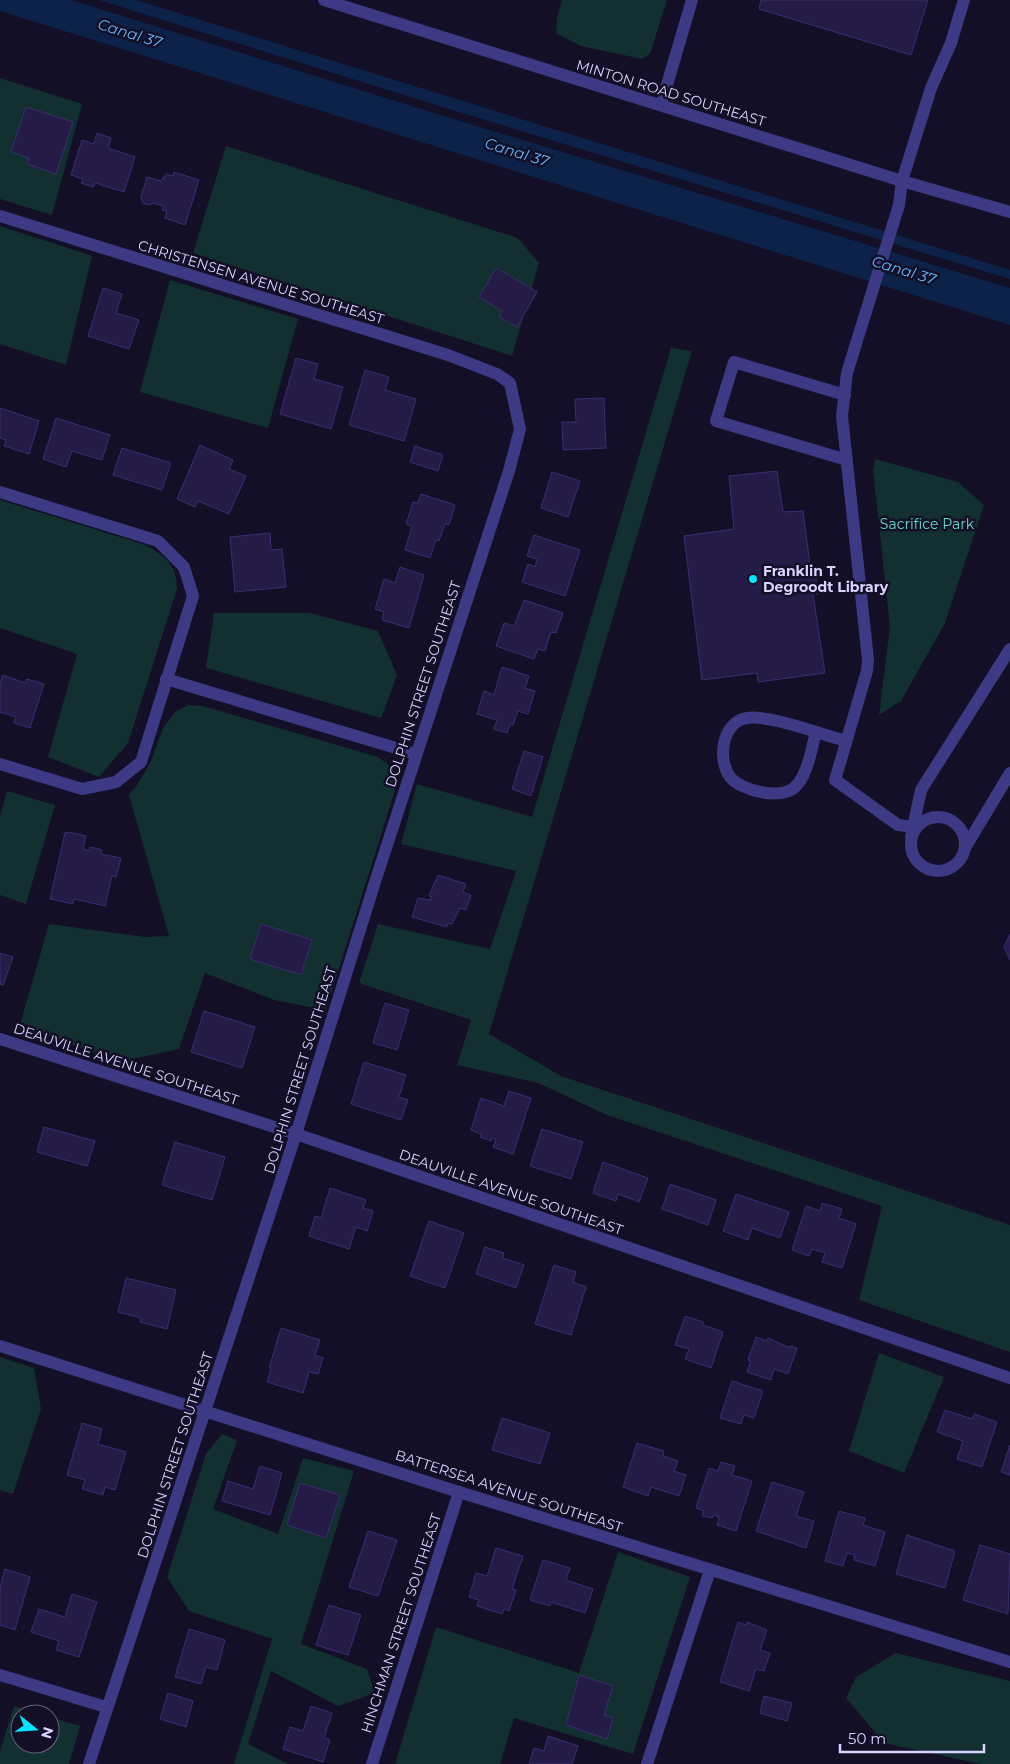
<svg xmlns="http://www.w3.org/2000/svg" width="1010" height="1764" viewBox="0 0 1010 1764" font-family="Montserrat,sans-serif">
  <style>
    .green { fill: #12302f }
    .water { fill: #0c2248 }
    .building { fill: #241b47; stroke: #3b2d73 }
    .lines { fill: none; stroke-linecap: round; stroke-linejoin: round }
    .minor { stroke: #3d3a85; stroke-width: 12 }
    .poi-dot { fill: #00e5ff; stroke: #130f26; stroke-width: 2 }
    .labels { text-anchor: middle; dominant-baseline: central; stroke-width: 5; stroke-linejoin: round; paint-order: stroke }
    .street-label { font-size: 14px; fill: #d9d4ff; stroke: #130f26 }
    .park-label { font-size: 14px; fill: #5fe0c0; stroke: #130f26 }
    .poi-label { font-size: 14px; font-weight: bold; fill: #d9d4ff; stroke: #130f26; text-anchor: start }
    .water-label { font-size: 15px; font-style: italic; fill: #62b6ff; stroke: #130f26 }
  </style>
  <rect width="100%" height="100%" fill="#130f26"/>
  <g class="green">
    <path d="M562,0H667L650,54L642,59L581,46L556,33L557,17Z"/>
    <path d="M0,78L82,104L52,215L0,199Z"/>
    <path d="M226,146L518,238L539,263L512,356L193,253Z"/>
    <path d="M0,226L92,256L66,365L0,344Z"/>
    <path d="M170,280L298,319L268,428L140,392Z"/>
    <path d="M671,348L692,351L489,1034L561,1076L1010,1225V1352L859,1300L882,1206L607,1115L538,1083L457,1065L471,1020L359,983L378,924L490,949L516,871L401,844L417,784L532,817Z"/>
    <path d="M875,459L958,482L984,505L945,623L901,701L879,715L890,626L873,471Z"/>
    <path d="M0,500L143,544C164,555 177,564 177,589L128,743L99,777L48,757L77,654L0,628Z"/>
    <path d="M214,613H310L378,631L397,675L381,718L206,668Z"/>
    <path d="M188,705L203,706L378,757L394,769L396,787L326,1010L274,1000L205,973L179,1049L123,1061L19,1028L49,924L145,937L169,936L129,795L138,784L151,761L163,728L175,712Z"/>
    <path d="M7,791L55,805L26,904L0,895V816Z"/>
    <path d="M879,1353L944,1377L904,1473L849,1451Z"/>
    <path d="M0,1357L34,1368L41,1409L13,1494L0,1490Z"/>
    <path d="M222,1434L237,1440L213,1509L278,1534L303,1458L354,1471L301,1644L367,1669L375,1693L338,1706L271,1671L248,1744L288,1764H234L272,1639L189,1611L167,1577L206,1454Z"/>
    <path d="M618,1552L690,1577L633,1754L514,1718L500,1764H395L436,1627L579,1673Z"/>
    <path d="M896,1653L1010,1681V1764H981L884,1743L846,1698L856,1677Z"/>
    <path d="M14,1706L40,1714H20V1744H50V1717L80,1726L69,1764H0V1751Z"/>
  </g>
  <g class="water">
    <path d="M0,0H71L447,117L1010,288V325L0,11Z"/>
    <path d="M99,0H136L1010,270V279L449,109Z"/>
  </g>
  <g class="building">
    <path d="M761,0H928L911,55L759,9Z"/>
    <path d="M26,107L73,122L56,174L27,164L29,158L11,152Z"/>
    <path d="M97,133L111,138L108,148L135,157L124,192L95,183L93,187L81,183L83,179L71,175L82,140L94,144Z"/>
    <path d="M174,172L199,180L185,225L165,218L167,211L162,210L164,206L153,203L150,205L143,203L141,197L147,177L161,181L166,174L173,176Z"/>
    <path d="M496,268L537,292L517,327L499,317L502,311L479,297Z"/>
    <path d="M103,288L122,294L116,313L139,320L129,349L88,336Z"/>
    <path d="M296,358L318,364L314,379L343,387L331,429L280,414Z"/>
    <path d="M365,370L389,377L385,390L416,399L404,441L349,425Z"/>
    <path d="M604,398L606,448L563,450L562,422H576L575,399Z"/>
    <path d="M0,408L39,421L29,454L4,446L6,440L0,438Z"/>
    <path d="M56,418L110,435L102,460L72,451L66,467L43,459Z"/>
    <path d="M200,445L233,460L229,469L246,476L229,514L198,501L195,507L177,499Z"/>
    <path d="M415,446L443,455L438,471L410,462Z"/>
    <path d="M122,448L171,463L162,490L113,475Z"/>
    <path d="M777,471L783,512L803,511L810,565H814L818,594H813L825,673L758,682L757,673L702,680L684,536L734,529L729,476Z"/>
    <path d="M552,472L580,481L568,517L541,508Z"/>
    <path d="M421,494L455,505L449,525L445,524L439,541L436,540L430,558L405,550L412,526L406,524L413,502L418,503Z"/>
    <path d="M270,533L271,550L282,549L286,587L235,592L230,537Z"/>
    <path d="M534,535L580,550L565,596L522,582L528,564L535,567L537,559L527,556Z"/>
    <path d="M400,567L424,575L409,628L382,620L384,612L375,609L384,579L395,583Z"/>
    <path d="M524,600L563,613L556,633L551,632L545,651L538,649L534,659L496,646L504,623L514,626Z"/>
    <path d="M502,667L529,676L525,688L535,691L528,714L518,711L513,725L510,724L507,733L494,729L497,720L477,714L484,691L494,695Z"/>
    <path d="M3,675L25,683L27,679L44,684L30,728L14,723L16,717L0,712V684Z"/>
    <path d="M524,751L543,757L531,796L512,789Z"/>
    <path d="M68,832L86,836L83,849L89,851L90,847L102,850L101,854L121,858L116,877L112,876L105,906L74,899L73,904L50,899L65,833Z"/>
    <path d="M438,875L466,884L463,892L471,895L466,910L460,908L452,924L448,923L447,927L412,917L418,898L431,900L432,897L429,896Z"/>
    <path d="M261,924L312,940L301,975L250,959Z"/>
    <path d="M1010,934V960L1004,947Z"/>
    <path d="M0,953L13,957L3,985L0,984Z"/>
    <path d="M385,1003L409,1010L397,1050L373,1043Z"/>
    <path d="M204,1011L255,1027L242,1068L191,1052Z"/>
    <path d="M364,1062L406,1075L399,1097L408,1100L401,1120L351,1104Z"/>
    <path d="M509,1091L531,1098L513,1154L493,1147L496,1139L492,1138L491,1141L480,1137L481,1134L471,1130L481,1098L504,1106Z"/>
    <path d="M44,1127L95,1141L87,1166L37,1152Z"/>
    <path d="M542,1129L583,1142L571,1179L530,1166Z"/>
    <path d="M175,1142L225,1157L212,1200L162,1185Z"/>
    <path d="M603,1162L648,1178L639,1202L618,1194L616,1201L593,1193Z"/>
    <path d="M670,1184L716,1200L708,1225L662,1209Z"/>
    <path d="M330,1188L366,1200L363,1208L373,1211L367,1231L356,1227L349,1249L309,1236L315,1216L321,1218Z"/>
    <path d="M736,1194L789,1212L780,1238L752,1228L748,1240L723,1231Z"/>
    <path d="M822,1203L842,1209L839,1218L856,1224L842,1268L822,1262L825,1253L812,1249L809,1256L792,1250L806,1206L820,1211Z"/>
    <path d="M429,1221L464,1233L445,1288L410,1276Z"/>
    <path d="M485,1247L504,1253L503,1258L524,1265L516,1288L476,1274Z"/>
    <path d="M554,1265L576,1272L573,1282L586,1287L571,1335L535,1324Z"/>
    <path d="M126,1278L176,1290L167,1329L140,1322L141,1318L118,1312Z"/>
    <path d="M685,1316L703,1322V1325L723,1332L711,1368L685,1359L689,1349L675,1345Z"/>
    <path d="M281,1328L320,1340L315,1355L323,1358L318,1374L309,1372L303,1393L267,1382L271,1368H269Z"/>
    <path d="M756,1337L767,1341L768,1338L790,1348V1346L797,1348L788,1374L774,1369L771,1380L747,1372L751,1361L748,1360Z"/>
    <path d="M732,1381L763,1391L754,1418L744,1415L741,1424L720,1418Z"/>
    <path d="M945,1410L972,1419L974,1414L997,1422L982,1467L957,1459L963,1441L937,1432Z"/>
    <path d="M502,1418L550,1433L540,1464L492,1450Z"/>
    <path d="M82,1423L102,1429L98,1444L126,1452L115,1490L105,1487L103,1495L82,1489L85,1480L67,1475Z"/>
    <path d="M637,1443L664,1451L663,1456L678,1461L674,1471L686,1475L679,1496L651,1487L648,1496L623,1487Z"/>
    <path d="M1010,1445V1475L1001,1472Z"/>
    <path d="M721,1462L735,1466L732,1475L752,1481L736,1531L717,1525L719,1517L713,1515L712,1518L702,1516L704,1511L696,1508L709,1468L718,1471Z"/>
    <path d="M260,1466L282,1473L270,1515L222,1501L228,1481L253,1489Z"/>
    <path d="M772,1482L804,1492L796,1516L814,1521L806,1548L756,1531Z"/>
    <path d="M300,1483L340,1495L326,1538L287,1525Z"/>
    <path d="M839,1511L865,1518L863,1525L885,1532L875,1566L854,1560L855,1555L847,1553L843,1566L825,1561Z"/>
    <path d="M368,1531L397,1540L378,1596L349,1587Z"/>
    <path d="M907,1535L955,1551L945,1588L896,1574Z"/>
    <path d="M980,1545L1010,1554L1008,1614L963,1600Z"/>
    <path d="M496,1548L523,1556L512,1589L516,1590L509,1611L504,1609L502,1614L477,1606L479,1600L469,1597L476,1573L487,1576Z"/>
    <path d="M543,1560L570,1568L566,1580L593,1589L585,1613L551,1602L550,1606L530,1600Z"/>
    <path d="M5,1569L30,1577L15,1630L0,1625V1587Z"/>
    <path d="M72,1594L97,1602L79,1657L56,1650L59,1641L31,1632L39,1609L65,1617Z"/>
    <path d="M329,1605L361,1615L348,1655L316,1645Z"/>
    <path d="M738,1622L746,1625L747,1622L767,1630L760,1650L770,1653L764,1671L756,1669L749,1691L720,1682Z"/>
    <path d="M189,1629L225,1640L217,1670L206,1667L201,1684L175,1677Z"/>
    <path d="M579,1675L613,1686L604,1715L613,1718L607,1739L566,1725Z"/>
    <path d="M168,1693L193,1701L186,1727L160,1719Z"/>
    <path d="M764,1696L792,1703L787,1721L760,1713Z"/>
    <path d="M311,1706L332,1713L324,1738L330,1740L323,1762L283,1749L290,1727L303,1731Z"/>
    <path d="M548,1736L578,1746L572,1764H529L534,1748L544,1751Z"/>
  </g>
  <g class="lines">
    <g class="minor">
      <path d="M324,0L902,181L1010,212"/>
      <path d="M661,105L692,0"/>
      <path d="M0,216L448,355L497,374L510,383L520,429L509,471L375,882L296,1134L89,1764"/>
      <path d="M845,395L734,362L716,421L847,460"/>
      <path d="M0,492L158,541L184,567L193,596L141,762L116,782L82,789L0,764"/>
      <path d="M166,679L416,754"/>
      <path d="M816,733C811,749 808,774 796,786C783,801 741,791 730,777C717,759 722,722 747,718C767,714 824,735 846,741"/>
      <circle cx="938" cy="844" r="27"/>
      <path d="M913,827L898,825L835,780L867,671L868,660L842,416L847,373L899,205L902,181L931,88L951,43L964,0"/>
      <path d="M911,837L921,790L1010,649"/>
      <path d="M965,848L1010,773"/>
      <path d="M0,1039L296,1134L1010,1378"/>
      <path d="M0,1346L459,1492L1010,1662"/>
      <path d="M0,1675L106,1707"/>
      <path d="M372,1764L459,1492"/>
      <path d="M647,1764L710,1570"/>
    </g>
  </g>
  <circle class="poi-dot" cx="753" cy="579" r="5"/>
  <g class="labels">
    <g class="street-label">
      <text transform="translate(671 93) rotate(17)">MINTON ROAD SOUTHEAST</text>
      <text transform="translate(261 282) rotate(17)">CHRISTENSEN AVENUE SOUTHEAST</text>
      <text transform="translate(423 684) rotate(-72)">DOLPHIN STREET SOUTHEAST</text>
      <text transform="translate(126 1064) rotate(18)">DEAUVILLE AVENUE SOUTHEAST</text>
      <text transform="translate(300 1070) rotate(-73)">DOLPHIN STREET SOUTHEAST</text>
      <text transform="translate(511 1192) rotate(19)">DEAUVILLE AVENUE SOUTHEAST</text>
      <text transform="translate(175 1455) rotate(-72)">DOLPHIN STREET SOUTHEAST</text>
      <text transform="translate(509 1491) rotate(18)">BATTERSEA AVENUE SOUTHEAST</text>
      <text transform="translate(401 1623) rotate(-72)">HINCHMAN STREET SOUTHEAST</text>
    </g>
    <g class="park-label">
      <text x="927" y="524">Sacrifice Park</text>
    </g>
    <g class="poi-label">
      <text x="763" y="571">Franklin T.<tspan x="763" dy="16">Degroodt Library</tspan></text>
    </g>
    <g class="water-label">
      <text transform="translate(130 33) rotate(17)">Canal 37</text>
      <text transform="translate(517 152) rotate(17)">Canal 37</text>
      <text transform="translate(904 270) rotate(17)">Canal 37</text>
    </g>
  </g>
  <g transform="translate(35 1729) rotate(107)"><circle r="24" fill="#130f26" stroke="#625e7d"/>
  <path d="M0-4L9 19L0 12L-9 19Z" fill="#00e5ff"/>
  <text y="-8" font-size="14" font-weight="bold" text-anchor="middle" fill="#d9d4ff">N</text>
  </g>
  <path d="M840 1744v8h144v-8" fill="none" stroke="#d9d4ff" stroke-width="2.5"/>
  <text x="848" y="1744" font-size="15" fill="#d9d4ff" stroke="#130f26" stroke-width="4" paint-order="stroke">50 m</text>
</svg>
